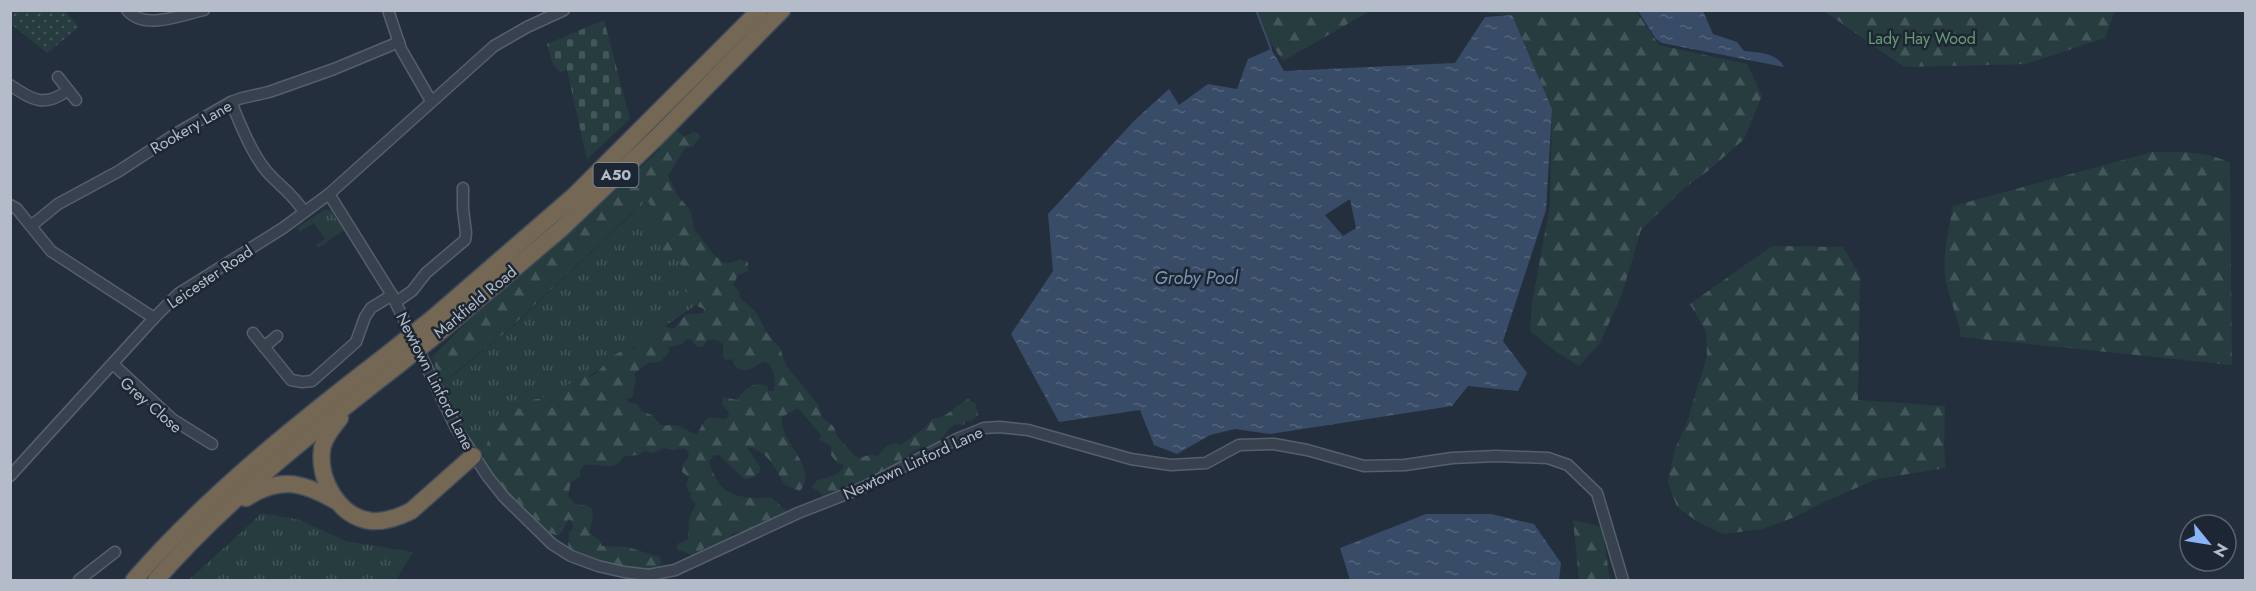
<svg xmlns="http://www.w3.org/2000/svg" width="2256" height="591" viewBox="0 0 2256 591" font-family="Jost,sans-serif">
  <style>
    .grass { fill: url(#grass-tufts) }
    .forest { fill: url(#forest-firs); fill-rule: evenodd }
    .cemetery { fill: url(#cemetery-stones) }
    .park { fill: url(#park-dots) }
    .water { fill: url(#water-ripples); fill-rule: evenodd }
    .lines { fill: none; stroke-linecap: round; stroke-linejoin: round }
    .stream { stroke: #394c67; stroke-width: 2 }
    .minor-casing { stroke: #565f6c; stroke-width: 13 }
    .highway-casing { stroke: #434c59; stroke-width: 19 }
    .minor { stroke: #38414e; stroke-width: 10 }
    .highway { stroke: #746855; stroke-width: 16 }
    .highway-bridge-casing { stroke: #434c59; stroke-width: 19; stroke-linecap: butt }
    .highway-bridge { stroke: #746855; stroke-width: 16 }
    .labels { text-anchor: middle; dominant-baseline: central; stroke-width: 5; stroke-linejoin: round; paint-order: stroke }
    .shield { fill: #1d2633; stroke: #878f9c; stroke-width: 1.5 }
    .shield-label { font-size: 15px; font-weight: bold; fill: #b4bcc9 }
    .park-label { font-size: 16px; fill: #6b9a76; stroke: #1d2633 }
    .street-label { font-size: 16px; fill: #b4bcc9; stroke: #1d2633 }
    .water-label { font-size: 18px; font-style: italic; fill: #7c92b1; stroke: #1d2633 }
  </style>
  <defs>
    <pattern id="grass-tufts" width="24" height="20" patternUnits="userSpaceOnUse" patternTransform="scale(1.5)"><rect width="24" height="20" fill="#263c3f"/><path d="M3 7l-1-3M5 7V3M7 7l1-3M15 17l-1-3M17 17v-4M19 17l1-3" fill="none" stroke="#435659"/></pattern>
    <pattern id="forest-firs" width="22" height="20" patternUnits="userSpaceOnUse" patternTransform="scale(1.5)"><rect width="22" height="20" fill="#263c3f"/><path d="M5 1l3.5 6h-7zM16 11l3.5 6h-7z" fill="#435659"/></pattern>
    <pattern id="cemetery-stones" width="16" height="16" patternUnits="userSpaceOnUse" patternTransform="scale(1.5)"><rect width="16" height="16" fill="#263c3f"/><path d="M2 7V4a2 2 0 0 1 4 0v3zM10 15v-3a2 2 0 0 1 4 0v3z" fill="#435659"/></pattern>
    <pattern id="park-dots" width="8" height="8" patternUnits="userSpaceOnUse" patternTransform="scale(1.5)"><rect width="8" height="8" fill="#263c3f"/><path d="M2 2h.1M6 6h.1" fill="none" stroke="#435659" stroke-width="1.8" stroke-linecap="round"/></pattern>
    <pattern id="water-ripples" width="26" height="14" patternUnits="userSpaceOnUse" patternTransform="scale(1.5)"><rect width="26" height="14" fill="#394c67"/><path d="M2 4q2-2 4 0t4 0M15 11q2-2 4 0t4 0" fill="none" stroke="#53647b"/></pattern>
  </defs>
  <rect width="100%" height="100%" fill="#242f3e"/>
  <g class="grass">
    <path d="M652,188L712,294L652,335L547,403L487,458L471,441L441,385L508,331L631,215Z"/>
    <path d="M324,210H330L344,230L318,248L316,245L325,239L314,223L300,232L297,228Z"/>
    <path d="M262,513L300,520L346,541L413,552L396,580H189Z"/>
  </g>
  <g class="forest">
    <path d="M1255,11H1370L1283,61L1266,36Z"/>
    <path d="M1485,11H1636L1659,45L1747,64L1762,96L1744,139L1709,170L1683,189L1641,230L1622,294L1600,343L1579,366L1555,351L1530,331L1532,303L1550,205L1552,109L1512,15L1487,13Z"/>
    <path d="M1824,11H2115L2105,38L2026,64L1904,67Z"/>
    <path d="M677,131L684,137L693,132L698,133L700,137L693,146L685,148L668,176L678,196L691,211L694,229L714,255L723,262L731,263L739,259L748,262V271L738,275L733,285L739,291L740,298L756,312L767,333L780,348L786,365L819,406L822,417L834,427L837,436L855,456L859,458L870,455L878,456C884,447 892,440 901,445L922,430L932,419C948,418 954,406 968,399L976,404L978,415L972,421H966L963,425C948,420 946,438 936,445C931,448 924,446 918,449C907,454 899,464 889,470C869,482 847,491 825,497L812,487L816,481L837,474L843,468V463L838,464L831,455V446L820,440L821,435L798,408L782,417C779,444 820,467 800,491L785,485C775,469 768,450 747,447L760,467V472L752,478L744,479L719,455H715L709,461C717,487 726,496 753,498C760,499 765,496 772,498L787,512L761,523L751,531L734,533L719,545L703,549L693,557L686,552L677,550V544L688,539L689,518L696,504L690,497L691,493L688,491L686,485L689,477L682,472V465L689,456L688,451L684,448L673,450L664,448L653,453L645,451L639,455L624,456C614,474 599,462 584,465L580,470V477L571,482L568,496L575,504C579,505 587,505 590,507C596,511 591,526 589,532L599,540L602,546L627,547L660,557C663,564 660,567 655,572C625,569 596,562 568,550L569,532L573,528V524L569,519L559,536L540,530L505,493L501,483L482,462L489,437L504,421L510,420L516,409L527,407L535,399H541L550,390L565,388L579,374L590,377C608,366 610,350 635,348L638,341L651,327L663,326L674,329L685,315L703,313L704,309L697,306L694,298L685,291C686,286 681,267 680,262C674,259 661,253 660,247C660,241 664,238 663,232L650,227L649,215L652,208L647,199L651,196V190L630,215L507,331L441,384L432,357L476,313L540,257L633,172L635,173L659,150C661,142 670,134 677,131ZM690,339L697,347H702L708,340H717L723,344V358L726,360L732,359L737,368C749,373 753,367 763,362H767C774,370 777,381 773,391H768V387C756,379 744,389 737,400L723,397L722,405L728,411L729,416L725,419C704,416 707,416 697,435C691,433 685,428 678,426C663,422 666,433 652,415L641,411L638,405L629,402L627,399L632,397L636,380L634,374L648,363L660,362L669,352V347L682,344L685,340Z"/>
    <path d="M2152,152C2179,152 2206,150 2230,163L2232,365L1961,337C1958,318 1950,300 1946,282C1941,257 1949,230 1953,206Z"/>
    <path d="M1772,246L1843,247L1860,276L1858,400L1945,406L1944,448L1946,468L1877,479L1824,502L1795,517L1762,529L1724,534L1701,524L1677,507L1668,482L1675,449L1687,422L1707,356L1706,331L1690,304Z"/>
    <path d="M1573,520L1602,527L1610,580H1579Z"/>
  </g>
  <path class="cemetery" d="M604,20L630,119L587,159L567,70L560,72L553,65L547,44Z"/>
  <path class="park" d="M10,11H65L79,27L47,53L11,24Z"/>
  <g class="water">
    <path d="M1638,11H1703L1713,34L1737,42L1744,51C1759,53 1776,52 1784,67L1662,43L1656,39Z"/>
    <path d="M1512,15L1552,109L1546,210L1503,341L1527,373L1518,391L1468,386L1452,406L1270,434L1235,429L1210,435L1177,454L1154,445L1140,410L1059,422L1011,334L1053,271L1048,214L1134,121L1169,89L1179,105L1208,84L1237,89L1248,59L1271,49L1284,71L1455,63L1485,17ZM1350,199L1356,228L1343,236L1325,215Z"/>
    <path d="M1426,514H1491L1534,524L1561,563L1559,580H1350L1340,548Z"/>
  </g>
  <g class="lines">
    <path class="stream" d="M1256,10L1271,49"/>
    <defs>
      <g id="minor">
        <path d="M127,10C144,31 181,15 204,10"/>
        <path d="M388,10L401,49L431,101"/>
        <path d="M58,77L76,100"/>
        <path d="M10,85C32,100 45,108 68,90"/>
        <path d="M231,102C241,126 254,160 272,177C284,189 296,198 304,212"/>
        <path d="M329,194L392,295L456,428L488,477L504,497L552,544L571,556L598,566L624,572L649,575L675,570L798,513L862,488L957,439L984,428L1000,427L1028,430L1131,459L1171,465L1206,463L1239,445L1274,444L1307,450L1364,466L1405,465L1452,458L1496,456L1548,458L1568,465L1597,493L1623,580"/>
        <path d="M10,205L17,209L51,251L154,318"/>
        <path d="M31,226L58,204L119,171L177,133L231,102L242,98L269,92L334,69L399,42"/>
        <path d="M396,302L412,291L426,273L465,240L466,233L463,209V188"/>
        <path d="M253,333L291,380L302,382L312,381L356,342L365,317L371,308L392,295"/>
        <path d="M264,347L277,336"/>
        <path d="M113,364L172,419L212,444"/>
        <path d="M10,476L154,318L178,294L283,228L329,194L494,46L527,27L564,10"/>
        <path d="M79,580L115,552"/>
      </g>
      <g id="highway">
        <path d="M433,318L575,195L760,10"/>
        <path d="M442,330L562,228L656,138L782,10"/>
        <path d="M340,418C333,427 323,438 322,450C318,480 339,517 371,521C385,522 399,517 411,511L473,456"/>
        <path d="M246,498C280,476 302,482 336,501"/>
        <path d="M134,580C209,494 299,422 389,353"/>
        <path d="M156,580C227,499 312,432 397,366"/>
      </g>
    </defs>
    <use href="#minor" class="minor-casing"/>
    <use href="#highway" class="highway-casing"/>
    <use href="#minor" class="minor"/>
    <use href="#highway" class="highway"/>
    <defs>
      <g id="highway-bridge">
        <path d="M389,353L433,318"/>
        <path d="M397,366L442,330"/>
      </g>
    </defs>
    <use href="#highway-bridge" class="highway-bridge-casing"/>
    <use href="#highway-bridge" class="highway-bridge"/>
  </g>
  <g class="labels">
    <rect class="shield" x="593.5" y="163" width="45" height="24" rx="4.5"/>
    <g class="shield-label">
      <text x="616" y="175">A50</text>
    </g>
    <g class="park-label">
      <text x="1922" y="38">Lady Hay Wood</text>
    </g>
    <g class="street-label">
      <text transform="translate(191 127) rotate(-30)">Rookery Lane</text>
      <text transform="translate(210 277) rotate(-34)">Leicester Road</text>
      <text transform="translate(475 302) rotate(-40)">Markfield Road</text>
      <text transform="translate(435 381) rotate(63)">Newtown Linford Lane</text>
      <text transform="translate(151 405) rotate(41)">Grey Close</text>
      <text transform="translate(913 463) rotate(-25)">Newtown Linford Lane</text>
    </g>
    <g class="water-label">
      <text x="1196" y="278">Groby Pool</text>
    </g>
  </g>
  <rect width="2256" height="591" fill="none" stroke="#b4bcc9" stroke-width="24"/>
  <g transform="translate(2208 543) rotate(120)"><circle r="28" fill="#1d2633" stroke="#59626f" stroke-width="1.5"/>
  <path d="M0-4.5L10 22L0 15L-10 22Z" fill="#8ab4f8"/>
  <text y="-9" font-size="16" font-weight="bold" text-anchor="middle" fill="#b4bcc9">N</text>
  </g>
</svg>
